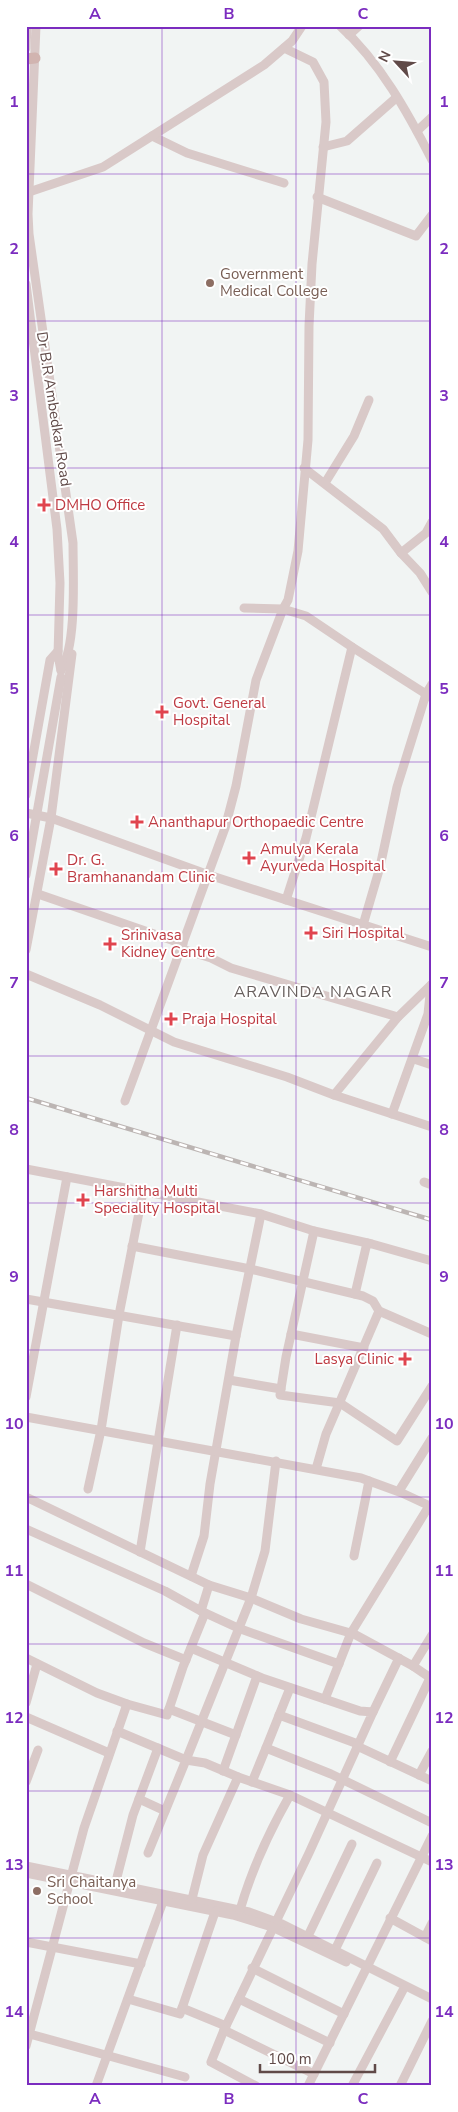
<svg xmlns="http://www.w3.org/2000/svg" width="458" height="2112" viewBox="0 0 458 2112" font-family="'Nunito Sans',sans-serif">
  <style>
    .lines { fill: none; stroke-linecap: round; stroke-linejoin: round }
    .minor { stroke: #d9c9c8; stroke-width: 9 }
    .major { stroke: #d1b4b0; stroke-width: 11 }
    .rail-casing { stroke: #bcb5b3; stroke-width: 4.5 }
    .rail { stroke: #fff; stroke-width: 2.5; stroke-dasharray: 8; stroke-linecap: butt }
    .minor-bridge { stroke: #d9c9c8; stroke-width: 9 }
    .grid { fill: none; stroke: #7b2cbf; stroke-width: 1; stroke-opacity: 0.55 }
    .education-dot { fill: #8d6e63; stroke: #fff; stroke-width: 2 }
    .health-dot { fill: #e0444e; stroke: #fff; stroke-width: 2 }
    .labels { text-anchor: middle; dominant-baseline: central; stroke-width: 4; stroke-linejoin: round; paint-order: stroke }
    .education-label { font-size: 15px; fill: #785e54; stroke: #fff; text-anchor: start }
    .street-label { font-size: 15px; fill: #604a48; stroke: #fff }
    .health-label { font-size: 15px; fill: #be3a42; stroke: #fff; text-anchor: start }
    .neighbourhood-label { font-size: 16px; letter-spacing: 1px; fill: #675f5d; stroke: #fff }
    .neatline { fill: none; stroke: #7b2cbf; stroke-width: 2 }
    .grid-label { font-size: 16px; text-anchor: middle; font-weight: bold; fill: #7b2cbf }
  </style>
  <rect width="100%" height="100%" fill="#f1f4f3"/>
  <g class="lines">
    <g class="minor">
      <path d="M36,26L28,214L29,234L73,543C73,575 77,645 61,670"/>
      <path d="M340,26C380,62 408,113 432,160"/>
      <path d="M349,35L359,26"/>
      <path d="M26,48L27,26"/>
      <path d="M417,131L432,117"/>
      <path d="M152,136L187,153L284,183"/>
      <path d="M323,147L347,141L396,98"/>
      <path d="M26,193L103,167L264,65L292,41L302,26"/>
      <path d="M317,197L416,236L432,215"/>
      <path d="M26,284L57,529L60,583L58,655L61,671"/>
      <path d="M304,468L383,529L401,553L426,533L432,522"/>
      <path d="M325,483L354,436L369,400"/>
      <path d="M401,553L420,573L432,592"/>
      <path d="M244,608L283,609L288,600L298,551L308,440L309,326L312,264L326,122L324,82L313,62L284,48"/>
      <path d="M26,795L50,660L58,651"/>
      <path d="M26,813L51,818L209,875L432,947"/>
      <path d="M38,894L183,944"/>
      <path d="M286,900L306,838L352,647L426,694L432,684"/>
      <path d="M363,925L380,867L397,787L426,694L432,698"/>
      <path d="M182,949L211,958L231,968L398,1017"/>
      <path d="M26,950L51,818L72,654"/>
      <path d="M26,974L100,1005L174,1042L287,1077L334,1095"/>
      <path d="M432,984L398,1017L334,1095L432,1127"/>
      <path d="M414,1059L432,1065"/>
      <path d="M125,1101L225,828L236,786L256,680L283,609L306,616L352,647"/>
      <path d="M392,1114L428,1014L431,985"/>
      <path d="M26,1169L261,1214L236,1336"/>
      <path d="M424,1182L432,1185"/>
      <path d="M261,1214L314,1231"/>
      <path d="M132,1246L250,1269L363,1296L373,1301L379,1311"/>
      <path d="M432,1261L372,1244L314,1231L286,1357L280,1395L340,1403L397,1441L432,1386"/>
      <path d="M355,1294L367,1243"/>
      <path d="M26,1299L236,1336L210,1484L204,1536L191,1576"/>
      <path d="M291,1334L364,1348"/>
      <path d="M229,1380L281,1389"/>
      <path d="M26,1397L67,1177"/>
      <path d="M26,1417L361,1478L402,1493L432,1507"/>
      <path d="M316,1469L326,1434L379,1311L432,1334"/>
      <path d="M88,1489L101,1430L119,1315L143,1192"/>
      <path d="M399,1491L432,1438"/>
      <path d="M26,1497L209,1585"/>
      <path d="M26,1529L165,1591L201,1611L209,1585L251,1598L301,1619L354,1634L413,1666"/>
      <path d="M140,1552L177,1325"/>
      <path d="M354,1556L369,1481"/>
      <path d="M26,1584L144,1643L186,1660"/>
      <path d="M201,1611L238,1628L339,1664"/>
      <path d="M432,1635L413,1666L432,1679"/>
      <path d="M191,1648L262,1678L360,1711L373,1712L309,1853L224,2030L211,2062L256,2086"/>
      <path d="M26,1658L97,1693L127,1704"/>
      <path d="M325,1699L351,1633L429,1506"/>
      <path d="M26,1703L37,1664"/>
      <path d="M169,1709L236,1735"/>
      <path d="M373,1712L399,1658"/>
      <path d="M279,1715L358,1744"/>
      <path d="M26,1717L109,1753"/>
      <path d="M117,1731L186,1760L148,1853"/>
      <path d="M357,1746L432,1781"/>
      <path d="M266,1748L290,1688"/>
      <path d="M390,1762L430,1678"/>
      <path d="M223,1771L257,1676"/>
      <path d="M419,1775L432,1751"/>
      <path d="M238,1777L205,1763L186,1760L251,1598L265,1551L276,1461"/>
      <path d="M26,1782L38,1750"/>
      <path d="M252,1782L266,1748L331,1774L432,1823"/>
      <path d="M290,1795L432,1862"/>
      <path d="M139,1799L165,1811"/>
      <path d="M26,1866L249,1912L282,1924L432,1999"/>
      <path d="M26,1873L233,1915L272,1927L346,1962"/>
      <path d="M115,1885L133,1815L158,1748"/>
      <path d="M192,1899L203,1855L238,1777L290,1795C269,1832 252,1868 240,1910"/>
      <path d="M390,1918L432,1941"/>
      <path d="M308,1936L352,1844"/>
      <path d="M425,1937L432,1923"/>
      <path d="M26,1942L141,1964"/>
      <path d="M335,1950L377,1863"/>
      <path d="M252,1968L344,2014"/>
      <path d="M128,1999L180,2014L215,1912"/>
      <path d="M239,1999L330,2043"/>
      <path d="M182,2008L226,2026"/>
      <path d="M224,2030L314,2074"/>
      <path d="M26,2033L185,2077"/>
      <path d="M26,2046L84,1828L127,1704L167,1715L183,1667L205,1613"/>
      <path d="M96,2086L165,1896"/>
      <path d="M308,2086L432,1836"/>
      <path d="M352,2086L403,1990"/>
      <path d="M400,2086L432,2021"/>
    </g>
    <path class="major" d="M26,59L35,58"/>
    <defs>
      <path id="rail" d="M26,1098L432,1220"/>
    </defs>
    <use href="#rail" class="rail-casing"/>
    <use href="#rail" class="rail"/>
    <path class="minor-bridge" d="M26,875L61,677"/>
  </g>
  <path class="grid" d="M162,26V2086M296,26V2086M26,174H432M26,321H432M26,468H432M26,615H432M26,762H432M26,909H432M26,1056H432M26,1203H432M26,1350H432M26,1497H432M26,1644H432M26,1791H432M26,1938H432"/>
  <g class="education-dot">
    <circle cx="210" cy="283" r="5"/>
    <circle cx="37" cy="1891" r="5"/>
  </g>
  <g class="health-dot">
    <path d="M41.5 497.5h5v5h5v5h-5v5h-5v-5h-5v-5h5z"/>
    <path d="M159.5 704.5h5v5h5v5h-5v5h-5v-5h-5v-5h5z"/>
    <path d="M134.5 814.5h5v5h5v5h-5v5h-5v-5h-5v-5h5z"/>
    <path d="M246.5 850.5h5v5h5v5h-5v5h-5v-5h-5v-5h5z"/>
    <path d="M53.5 861.5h5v5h5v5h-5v5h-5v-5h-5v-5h5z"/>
    <path d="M308.5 925.5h5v5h5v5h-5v5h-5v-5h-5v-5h5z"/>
    <path d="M107.5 936.5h5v5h5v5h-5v5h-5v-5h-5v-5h5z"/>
    <path d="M168.5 1011.5h5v5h5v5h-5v5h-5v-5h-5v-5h5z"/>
    <path d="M80.5 1192.5h5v5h5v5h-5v5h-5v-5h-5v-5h5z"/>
    <path d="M402.5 1351.5h5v5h5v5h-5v5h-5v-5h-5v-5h5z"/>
  </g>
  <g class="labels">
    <g class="education-label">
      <text x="220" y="274">Government<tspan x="220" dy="17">Medical College</tspan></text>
      <text x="47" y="1882">Sri Chaitanya<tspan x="47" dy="17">School</tspan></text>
    </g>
    <g class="street-label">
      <text transform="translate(54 409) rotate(81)">Dr B.R Ambedkar Road</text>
    </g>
    <g class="health-label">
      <text x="55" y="505">DMHO Office</text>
      <text x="173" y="703">Govt. General<tspan x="173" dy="17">Hospital</tspan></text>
      <text x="148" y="822">Ananthapur Orthopaedic Centre</text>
      <text x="260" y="849">Amulya Kerala<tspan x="260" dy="17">Ayurveda Hospital</tspan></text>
      <text x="67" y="860">Dr. G.<tspan x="67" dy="17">Bramhanandam Clinic</tspan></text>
      <text x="322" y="933">Siri Hospital</text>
      <text x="121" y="935">Srinivasa<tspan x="121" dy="17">Kidney Centre</tspan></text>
      <text x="182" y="1019">Praja Hospital</text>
      <text x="94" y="1191">Harshitha Multi<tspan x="94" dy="17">Speciality Hospital</tspan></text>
      <text x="394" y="1359" text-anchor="end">Lasya Clinic</text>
    </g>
    <g class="neighbourhood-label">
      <text x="313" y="992">ARAVINDA NAGAR</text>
    </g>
  </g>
  <rect width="458" height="2112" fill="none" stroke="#ffffff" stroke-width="55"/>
  <g transform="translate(396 62) rotate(296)" stroke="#ffffff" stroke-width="4" paint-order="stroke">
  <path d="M0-4L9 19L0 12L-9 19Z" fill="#604a48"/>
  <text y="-8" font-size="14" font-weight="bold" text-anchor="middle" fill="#604a48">N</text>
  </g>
  <path d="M260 2064v8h115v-8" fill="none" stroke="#604a48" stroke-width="2.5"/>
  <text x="268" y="2064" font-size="15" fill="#604a48" stroke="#ffffff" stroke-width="4" paint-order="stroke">100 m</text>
  <rect x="28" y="28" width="402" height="2056" class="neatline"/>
  <g class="grid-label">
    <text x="95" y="19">A</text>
    <text x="229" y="19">B</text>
    <text x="363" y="19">C</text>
    <text x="14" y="107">1</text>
    <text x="444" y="107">1</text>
    <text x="14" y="254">2</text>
    <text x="444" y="254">2</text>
    <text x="14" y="401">3</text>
    <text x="444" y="401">3</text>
    <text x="14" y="547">4</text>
    <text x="444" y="547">4</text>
    <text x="14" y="694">5</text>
    <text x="444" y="694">5</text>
    <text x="14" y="841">6</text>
    <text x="444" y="841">6</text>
    <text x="14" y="988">7</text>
    <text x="444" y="988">7</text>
    <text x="14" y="1135">8</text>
    <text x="444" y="1135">8</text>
    <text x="14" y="1282">9</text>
    <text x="444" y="1282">9</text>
    <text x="14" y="1429">10</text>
    <text x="444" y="1429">10</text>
    <text x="14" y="1576">11</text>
    <text x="444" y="1576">11</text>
    <text x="14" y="1723">12</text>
    <text x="444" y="1723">12</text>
    <text x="14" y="1870">13</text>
    <text x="444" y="1870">13</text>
    <text x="14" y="2017">14</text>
    <text x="444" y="2017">14</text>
    <text x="95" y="2104">A</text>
    <text x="229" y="2104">B</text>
    <text x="363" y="2104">C</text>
  </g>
</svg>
